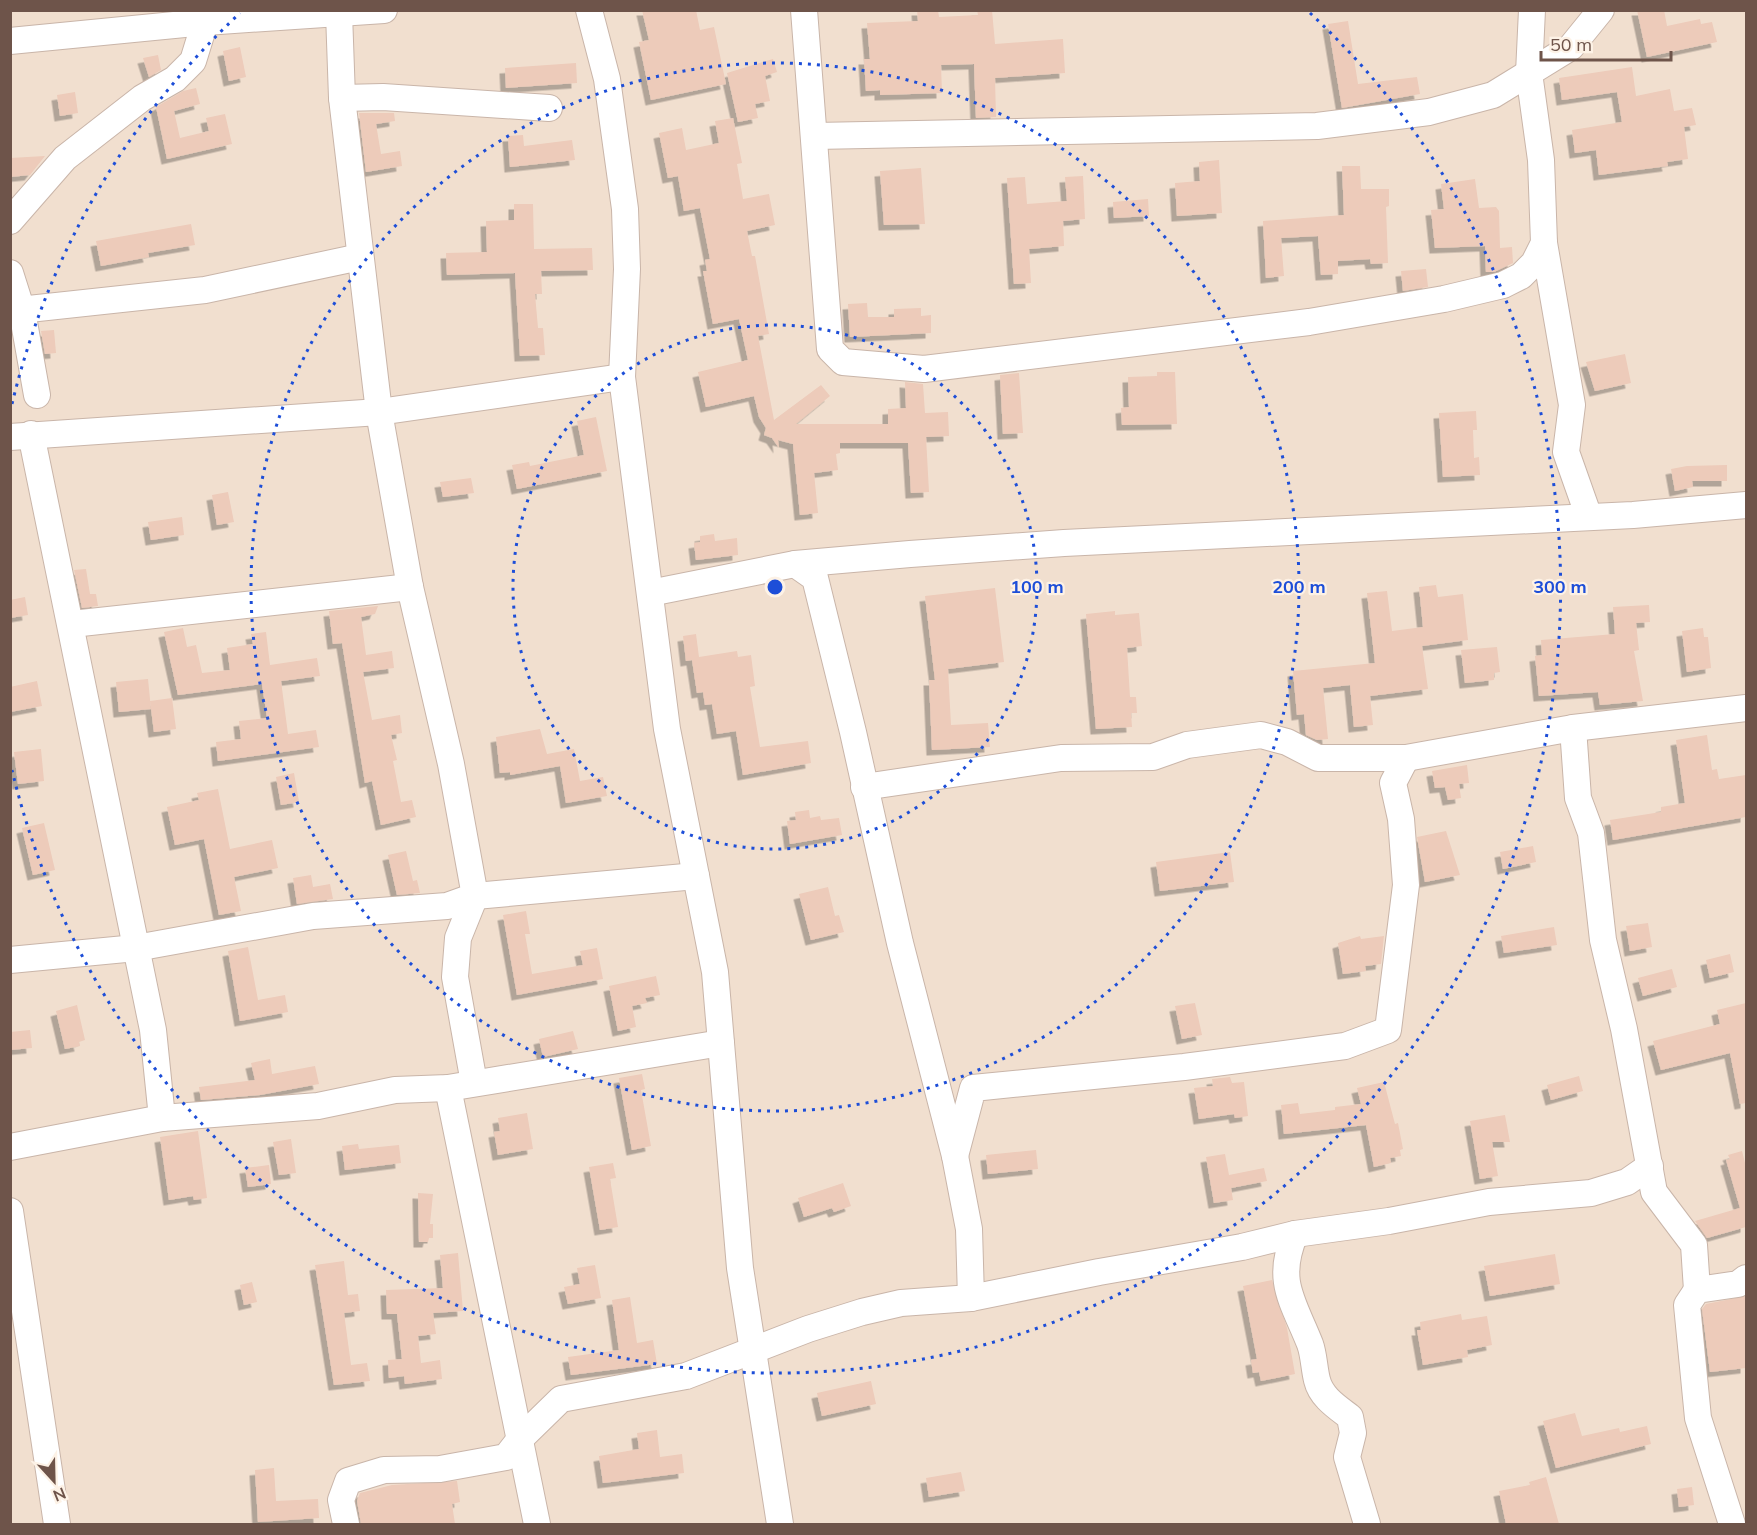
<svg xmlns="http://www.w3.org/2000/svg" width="1757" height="1535" viewBox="0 0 1757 1535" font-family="Mulish,sans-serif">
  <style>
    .residential { fill: #f1dfcf }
    .building { fill: #edcbba; filter: url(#shadow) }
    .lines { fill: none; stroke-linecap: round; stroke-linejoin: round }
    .minor-casing { stroke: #c9b5a9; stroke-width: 28 }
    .minor { stroke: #fff; stroke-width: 26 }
    .ring { fill: none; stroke: #1d4ed8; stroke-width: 3; stroke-dasharray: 3 6 }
    .centre { fill: #1d4ed8; stroke: #fdf2e6; stroke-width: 3 }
    .ring-label { font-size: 18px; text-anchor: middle; font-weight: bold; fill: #1d4ed8; stroke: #fdf2e6; stroke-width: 4.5; stroke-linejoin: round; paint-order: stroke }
  </style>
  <defs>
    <filter id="shadow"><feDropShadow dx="-5.5" dy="5.5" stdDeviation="0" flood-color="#0004"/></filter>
  </defs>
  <rect width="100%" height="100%" fill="#faeee0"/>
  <rect class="residential" x="11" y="11" width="1735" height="1513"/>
  <g class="building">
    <path d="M642,10H696L700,30L714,27L726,84L651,100L639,42L649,40Z"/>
    <path d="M917,10H938L939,17L978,15L977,10H992L995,44L1063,39L1065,73L995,78L996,117L976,118L974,64L941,65L942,93L880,95V90L866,91L864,59H870L867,23L918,21Z"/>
    <path d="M1637,10H1664L1667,26L1700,19L1701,24L1712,22L1717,42L1647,57Z"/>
    <path d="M1348,21L1358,84L1417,77L1420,94L1342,108L1328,24Z"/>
    <path d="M240,47L246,77L229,81L223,51Z"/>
    <path d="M158,55L161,70L149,77L143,58Z"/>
    <path d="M773,59L777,72L765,76L770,101L755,104L758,118L738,122L727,73Z"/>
    <path d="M576,63L577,83L506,88L505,68Z"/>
    <path d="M1632,67L1636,96L1670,89L1674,111L1692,108L1696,125L1684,127L1688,159L1667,162L1668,166L1599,175L1596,150L1575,153L1572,130L1622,122L1617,92L1562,100L1559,78Z"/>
    <path d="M196,88L200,104L174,111L180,138L209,131L206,118L225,114L232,144L167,159L156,107L183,91Z"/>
    <path d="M75,92L78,113L60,116L57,95Z"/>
    <path d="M359,113H394L395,121L376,124L381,154L400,151L402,166L366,172Z"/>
    <path d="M733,118L742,163L737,164L743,199L769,194L775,225L747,231L752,256H755L769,334L758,336L774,420L821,385L830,396L796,424H888V409L906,408L905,382L923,384L925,413L948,412L949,436L926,437L929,492L911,493L908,443H840V453L836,454L838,470L814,473L818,513L800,515L793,444L778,440L779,448L772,438L764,435L766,428L759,417L754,396L706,407L698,372L748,360L739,319L713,324L703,271H707L705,260L710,259L700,208L684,211L678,176L668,178L659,133L682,128L686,150L719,143L715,121Z"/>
    <path d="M523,135L524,146L572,140L575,160L510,167L508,136Z"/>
    <path d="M45,156L30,175L10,177V158Z"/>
    <path d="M1219,160L1222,213L1177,216L1175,183L1200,181L1199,162Z"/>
    <path d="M1342,166H1360L1361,189H1389V206L1386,207L1388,263L1371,264L1370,259L1338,261V274L1321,275L1318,236L1281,238L1284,276L1266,278L1263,221L1344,215Z"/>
    <path d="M921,168L925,224L884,225L880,171Z"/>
    <path d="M1083,176L1085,219L1063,221L1064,246L1029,249L1031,283L1014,284L1007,178L1025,177L1027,204L1067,201L1065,177Z"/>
    <path d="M1475,179L1479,208L1496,207L1499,211L1500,248L1512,247L1513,263L1494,272H1486L1485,246L1435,248L1431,210L1444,209L1441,184Z"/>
    <path d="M1148,199L1149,216L1114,218L1113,202Z"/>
    <path d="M514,204H533L534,249L592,248L593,270L541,271L542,294H535L538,328H543L545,355L520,356L515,273L447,275L446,253L487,252L486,221L514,220Z"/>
    <path d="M191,224L195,245L148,253L149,257L101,266L96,241Z"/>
    <path d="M1426,269L1428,287L1403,291L1401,271Z"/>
    <path d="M867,303L868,317H894V309L921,308V316L931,315V333L850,337L848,304Z"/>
    <path d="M54,330L56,353L45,354L41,331Z"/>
    <path d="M1625,354L1631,383L1595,391L1586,362Z"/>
    <path d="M1157,372H1175L1177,424L1122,425L1121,408L1129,407L1128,377L1157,376Z"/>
    <path d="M1019,373L1023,433L1003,434L1000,375Z"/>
    <path d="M1476,411L1477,430H1473L1474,458L1479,457L1480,475L1443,477L1439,413Z"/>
    <path d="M596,417L607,471L517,489L512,465L529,462L530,466L584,455L577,421Z"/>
    <path d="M1727,465V481H1692L1693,487L1675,491L1671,469L1687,466Z"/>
    <path d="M471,478L474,493L443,497L440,482Z"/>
    <path d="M228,492L234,522L217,525L212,495Z"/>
    <path d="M182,517L184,535L151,540L148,522Z"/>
    <path d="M714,534L715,541L737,538L738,555L696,560L694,543L700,542V536Z"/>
    <path d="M86,569L90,594H96L98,606L82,608L74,570Z"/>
    <path d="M1436,585L1438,597L1463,594L1468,640L1422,646L1428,689L1370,696L1373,725L1354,727L1350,685L1323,688L1328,739L1317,740L1306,735L1304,714L1297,715L1293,671L1375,663L1367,593L1387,591L1392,631L1423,627L1419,587Z"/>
    <path d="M995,588L1004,662L948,669L951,725L988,723L990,747L932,750L929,680H935L925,596Z"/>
    <path d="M25,597L28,615L10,618V600Z"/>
    <path d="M1649,605L1650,622L1636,623L1639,650L1634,651L1643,701L1600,705L1598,692L1539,696L1535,656L1542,655L1541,640L1615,634L1613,607Z"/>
    <path d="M378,606L375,614L361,617L366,655L392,651L394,668L363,672L372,720L400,715L402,733L391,735L397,760L393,761L401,802L412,800L416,817L381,825L372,781L365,783L342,643L333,644L329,611Z"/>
    <path d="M1115,611V615L1139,613L1142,646L1127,648L1130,697H1136L1137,713H1131L1132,727L1096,729L1086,614Z"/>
    <path d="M183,628L187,647L196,645L202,673L230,670L227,648L253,644L251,634L266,632L270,665L317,658L320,676L281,681L288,734L316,730L319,747L218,761L216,742L241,739L239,721L267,718L262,684L178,695L164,632Z"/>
    <path d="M1703,628L1704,637H1708L1711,668L1687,672L1682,631Z"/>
    <path d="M696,634L699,657L737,651L738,657L751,655L755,686L750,687L760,747L808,741L811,763L743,775L736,731L717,734L712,704L705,705L703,692L697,693L692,660L686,661L683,636Z"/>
    <path d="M1497,647L1500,672L1494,673V680L1465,683L1461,650Z"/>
    <path d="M148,679L151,709L119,712L116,682Z"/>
    <path d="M37,681L42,706L10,712V687Z"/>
    <path d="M172,698L176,729L154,732L150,701Z"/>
    <path d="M540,729L547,754L574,749L580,781L603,777L607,796L566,803L560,766L510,775V772L500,773L496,737Z"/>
    <path d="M1707,735L1712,770L1717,769L1719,779L1746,775V817L1613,840L1610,820L1661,812V807L1685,803L1676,740Z"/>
    <path d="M41,749L44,781L18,784L14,752Z"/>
    <path d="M1467,765L1469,783L1459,784L1461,798L1448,800L1445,787L1435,788L1432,771Z"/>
    <path d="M294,773L299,802L281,805L276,777Z"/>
    <path d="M218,789L230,849L272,840L278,868L234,877L241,911L219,915L204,839L175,845L167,807L199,800L197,793Z"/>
    <path d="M809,810L810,818L820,816L821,820L839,818L842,835L790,844L787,821L796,820L795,812Z"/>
    <path d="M44,823L55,870L33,875L22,828Z"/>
    <path d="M1446,831L1460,875L1425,882L1417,837Z"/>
    <path d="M1533,846L1536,862L1503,869L1500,852Z"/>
    <path d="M406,851L413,881L417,880L420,893L397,895L388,855Z"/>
    <path d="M1230,852L1234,882L1160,891L1156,862Z"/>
    <path d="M311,875L313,887L330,884L333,899L297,904L293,878Z"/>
    <path d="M828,887L835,916L839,915L844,932L811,940L799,894Z"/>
    <path d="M526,911L530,934H525L532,974L583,965L580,951L597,948L603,979L517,995L503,915Z"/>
    <path d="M1648,923L1652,947L1630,951L1626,926Z"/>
    <path d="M1554,927L1557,945L1504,953L1501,936Z"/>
    <path d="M1360,936L1361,939L1384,936L1381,964L1365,966L1366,971L1343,974L1338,943Z"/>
    <path d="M248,947L258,1000L285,995L288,1012L240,1021L228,951Z"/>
    <path d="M1730,954L1734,972L1710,978L1706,960Z"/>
    <path d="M1672,969L1677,987L1643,996L1638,978Z"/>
    <path d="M656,976L660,995L645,998L647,1003L632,1006L636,1027L618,1031L609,986Z"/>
    <path d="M1195,1003L1202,1035L1182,1039L1175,1006Z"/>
    <path d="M1746,1003V1103L1740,1104L1730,1053L1661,1070L1653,1041L1720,1024L1717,1010Z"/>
    <path d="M77,1005L85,1040L79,1042L80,1046L65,1049L56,1011Z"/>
    <path d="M30,1030L32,1048L10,1050V1032Z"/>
    <path d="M573,1031L578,1049L543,1057L539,1039Z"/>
    <path d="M270,1059L272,1074L315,1066L319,1084L260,1095L201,1100L199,1087L255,1080L251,1063Z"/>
    <path d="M642,1074L645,1089L641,1090L651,1146L632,1150L619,1078Z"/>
    <path d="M1579,1076L1583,1091L1551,1100L1547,1085Z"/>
    <path d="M1230,1077L1232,1083L1244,1082L1248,1116L1235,1118L1234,1114L1199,1119L1194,1088L1213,1086L1212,1079Z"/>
    <path d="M1384,1082L1395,1124L1398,1123L1403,1149L1400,1150L1401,1156L1390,1158L1391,1163L1374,1167L1366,1125L1284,1134L1281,1105L1298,1103L1300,1114L1335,1110V1107L1361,1104L1357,1088Z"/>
    <path d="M527,1113L533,1149L498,1155L494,1132L500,1131L498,1118Z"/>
    <path d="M1505,1115L1510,1142H1492L1498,1176L1480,1179L1470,1121Z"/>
    <path d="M198,1131L207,1198L194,1200L193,1196L169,1200L160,1137Z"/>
    <path d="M291,1139L296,1173L279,1175L273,1142Z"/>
    <path d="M358,1144L359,1149L399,1145L401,1163L345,1170L342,1146Z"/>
    <path d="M1036,1150L1038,1169L988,1174L986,1155Z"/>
    <path d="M1742,1151L1746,1167V1227L1707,1238L1695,1221L1740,1208L1726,1160L1730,1159L1728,1155Z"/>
    <path d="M1225,1154L1229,1175L1264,1168L1267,1181L1231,1188L1233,1200L1214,1203L1206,1157Z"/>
    <path d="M613,1163L616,1178L610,1179L618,1227L600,1230L589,1167Z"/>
    <path d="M269,1165L271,1184L248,1187L245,1168Z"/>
    <path d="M843,1183L851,1206L834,1212L832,1208L804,1217L798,1198Z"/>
    <path d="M418,1193L433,1194L430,1224H433V1238H429L428,1242H419Z"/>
    <path d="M458,1253L463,1311L433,1313L436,1334L418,1336L421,1363L440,1360L442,1379L405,1384L404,1376L389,1378L388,1360L402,1359L397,1314H387L386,1290L443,1288L440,1255Z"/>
    <path d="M1555,1254L1560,1284L1490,1296L1484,1266Z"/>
    <path d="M344,1261L348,1295L358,1294L360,1311L344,1313L351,1365L367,1363L370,1381L334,1385L315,1265Z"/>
    <path d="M595,1265L601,1298L568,1304L564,1287L580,1284L577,1268Z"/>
    <path d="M1272,1280L1287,1328L1295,1374L1261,1381L1259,1372L1253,1373L1251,1360L1257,1359L1243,1286Z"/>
    <path d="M252,1282L257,1302L244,1305L240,1285Z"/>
    <path d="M1746,1296V1368L1710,1372L1702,1309L1706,1304Z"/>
    <path d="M630,1297L637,1343L653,1340L657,1364L571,1375L568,1357L619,1350L612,1300Z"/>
    <path d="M1461,1314L1462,1320L1487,1316L1492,1345L1467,1350L1468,1357L1423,1365L1417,1330H1421L1420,1322Z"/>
    <path d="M871,1381L876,1404L822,1416L817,1393Z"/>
    <path d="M1575,1413L1582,1436L1619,1428L1620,1432L1647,1426L1651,1444L1556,1468L1543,1421Z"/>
    <path d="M657,1430L660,1457L682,1454L684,1473L603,1483L599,1456L639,1449L637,1433Z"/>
    <path d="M274,1468L276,1501L318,1499L319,1518L258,1522L255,1470Z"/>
    <path d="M961,1472L965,1491L929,1497L926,1478Z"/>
    <path d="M1546,1477L1559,1524H1506L1499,1491L1530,1485L1529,1482Z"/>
    <path d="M457,1481L460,1502L452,1504L455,1524H361L357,1501L360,1493L392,1485Z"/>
    <path d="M1692,1487L1694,1505L1679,1507L1677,1489Z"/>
  </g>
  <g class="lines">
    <defs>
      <g id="minor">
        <path d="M589,10L607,79L625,209L627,269L622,377L667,729L715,972L740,1268L780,1524"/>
        <path d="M804,10L830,349L843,362L924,369L1309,322L1444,299L1503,285L1521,276L1534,263L1544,243L1541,160L1529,73L1532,10"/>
        <path d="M339,13L342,98L379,412L410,587L451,764L475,896L458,938L455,977L474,1083"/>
        <path d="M10,41L205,22L384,10"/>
        <path d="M342,98L383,97L549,108"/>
        <path d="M815,136L1317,126L1429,112L1493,95L1571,47L1601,10"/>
        <path d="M10,221L65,158L142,98L175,79L193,61L205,22L216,11"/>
        <path d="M1544,243L1572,405L1566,452L1589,517"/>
        <path d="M10,273L22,311L37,395"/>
        <path d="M10,311L205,290L360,257"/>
        <path d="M31,434L153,1030L162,1118"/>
        <path d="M10,437L379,412L622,377"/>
        <path d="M795,564L815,578L853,732L900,943L955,1156L969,1229L971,1298"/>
        <path d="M650,593L795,564L910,554L1064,543L1633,515L1746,505"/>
        <path d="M72,624L410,587"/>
        <path d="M1573,728L1578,798L1591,833L1603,940L1624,1029L1654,1192L1694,1245L1697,1290"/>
        <path d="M864,787L1061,758L1153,757L1187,745L1261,735L1287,742L1318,758H1406L1573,728L1746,708"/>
        <path d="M10,960L136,948L313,916L447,906L475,896L696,876"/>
        <path d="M448,1088L537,1524"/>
        <path d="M10,1147L162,1118L318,1106L395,1090L448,1088L721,1043"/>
        <path d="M955,1156L973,1088L1184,1067L1345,1046L1388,1030L1406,885L1401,819L1393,783L1406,758"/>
        <path d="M10,1211L57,1524"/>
        <path d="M1295,1234C1275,1281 1293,1301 1310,1344C1314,1355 1314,1368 1317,1380C1321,1397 1337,1407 1350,1417L1353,1433L1347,1457L1367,1524"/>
        <path d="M346,1524L341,1500L348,1481L384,1470L440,1469L506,1457L520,1439L561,1399L686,1376L808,1329L862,1312L901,1303L971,1298L1099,1272L1242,1247L1295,1234L1389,1221L1489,1202L1591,1193L1627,1182L1650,1166"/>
        <path d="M1732,1524L1698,1418L1687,1305L1697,1290L1738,1284L1746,1278"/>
      </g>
    </defs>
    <use href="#minor" class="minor-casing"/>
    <use href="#minor" class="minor"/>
  </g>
  <g class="ring">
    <circle cx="775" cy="587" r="262"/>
    <circle cx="775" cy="587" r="524"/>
    <path d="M12 404A785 785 0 0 1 240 13M1310 13A785 785 0 1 1 12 770"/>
  </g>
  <circle cx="775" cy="587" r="9" class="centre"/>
  <g class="ring-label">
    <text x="1037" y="593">100 m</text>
    <text x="1299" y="593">200 m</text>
    <text x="1560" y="593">300 m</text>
  </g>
  <rect width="1757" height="1535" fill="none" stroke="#6e544a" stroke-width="24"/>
  <g transform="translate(54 1481) rotate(158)" stroke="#fdf2e6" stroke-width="4.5" paint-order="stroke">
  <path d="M0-4.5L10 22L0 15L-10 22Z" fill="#6e544a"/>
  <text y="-9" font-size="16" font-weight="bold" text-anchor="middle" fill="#6e544a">N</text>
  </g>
  <path d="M1541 51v9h130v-9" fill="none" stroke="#6e544a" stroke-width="3"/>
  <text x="1550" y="51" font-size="18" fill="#6e544a" stroke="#fdf2e6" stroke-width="4.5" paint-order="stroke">50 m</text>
</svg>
